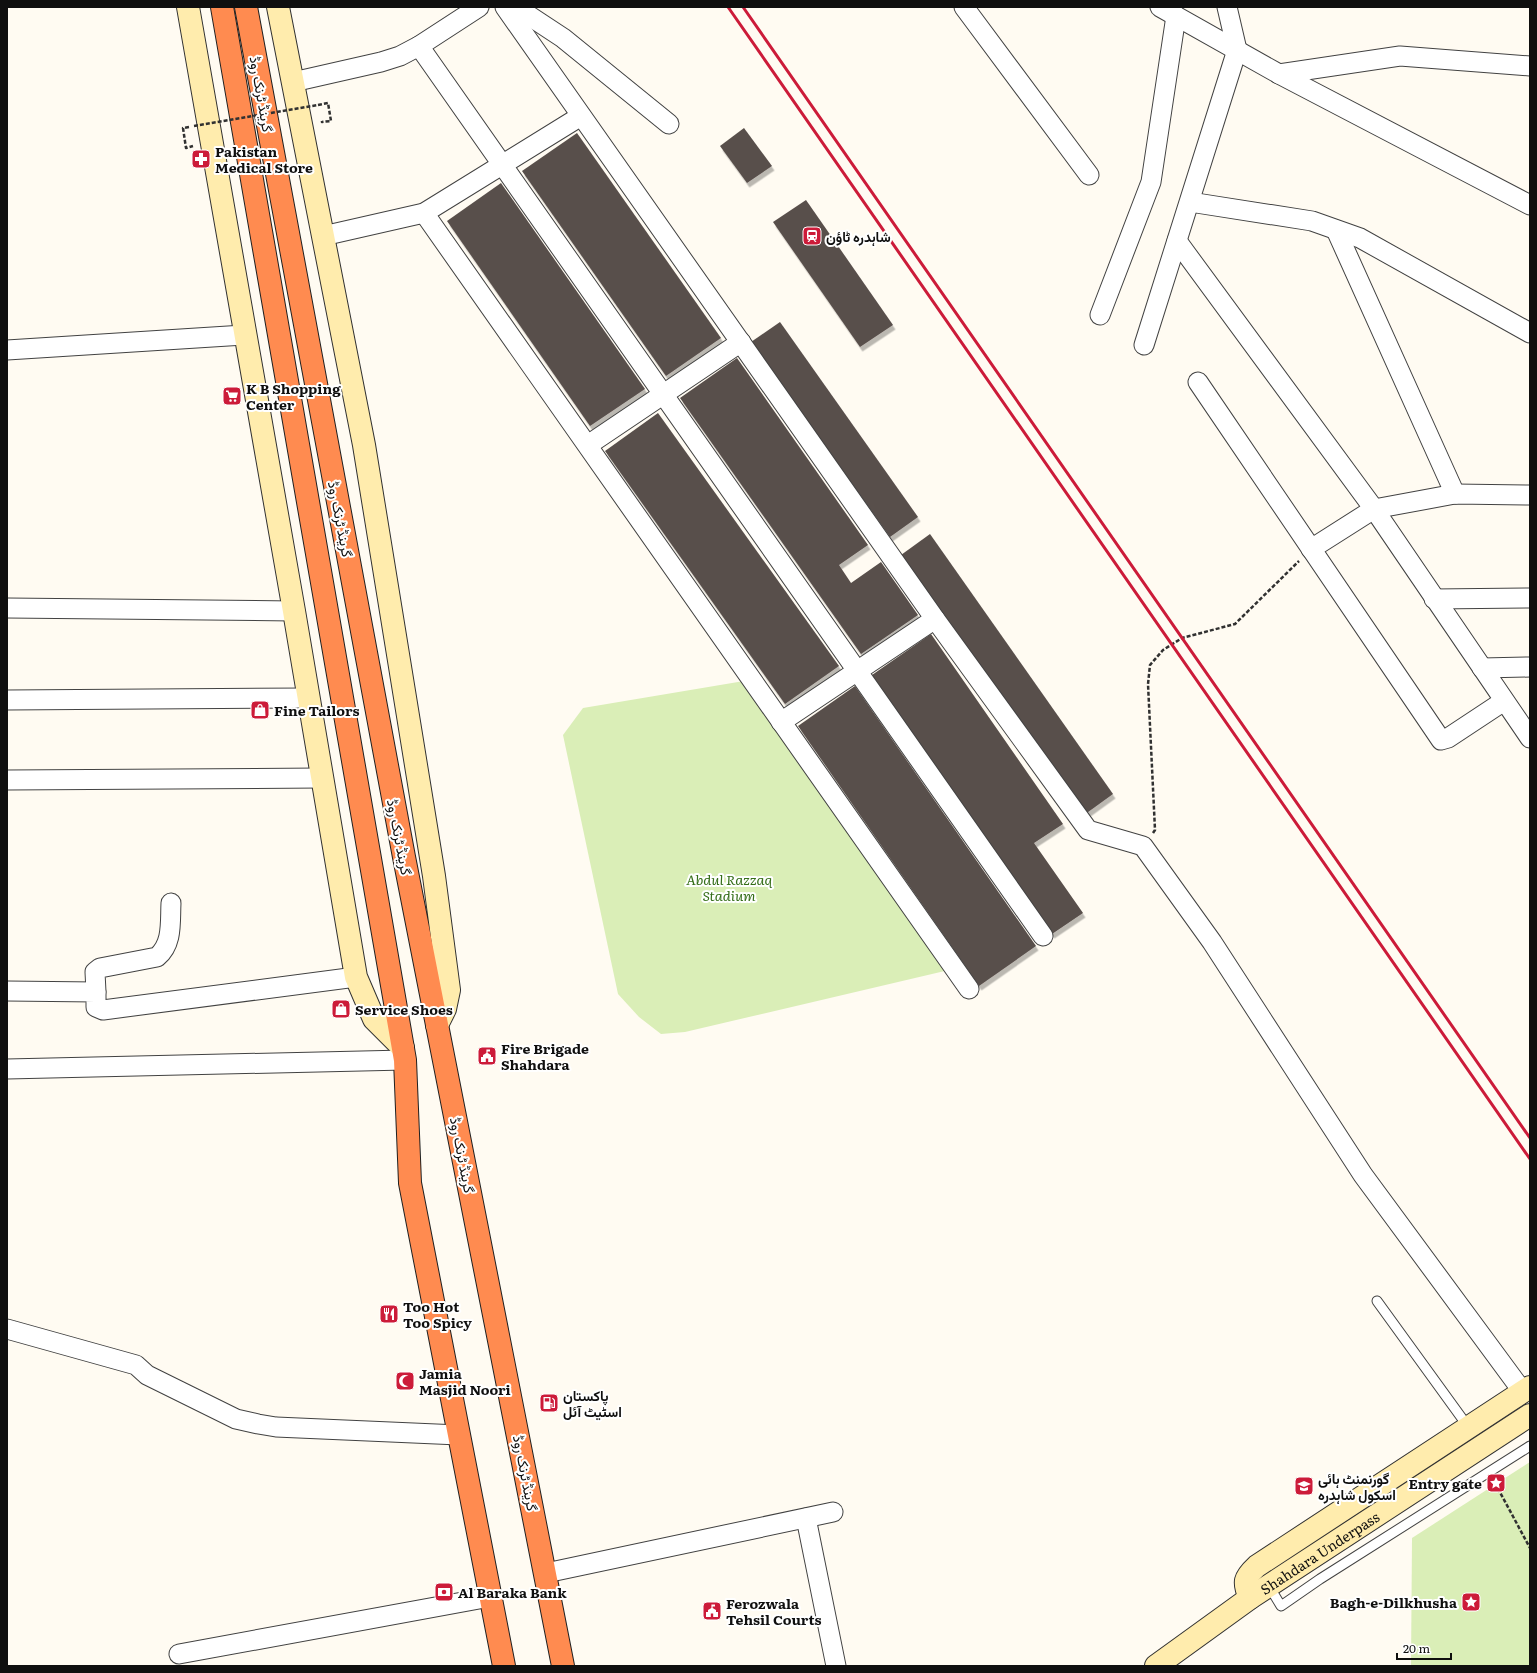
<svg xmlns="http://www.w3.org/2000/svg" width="1537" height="1673" viewBox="0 0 1537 1673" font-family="Literata,Vazirmatn,serif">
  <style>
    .green { fill: #daeeb7 }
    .building { fill: #594f4b; filter: url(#shadow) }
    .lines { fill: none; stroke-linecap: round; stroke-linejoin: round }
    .lane-casing { stroke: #424242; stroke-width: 11 }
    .street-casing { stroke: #424242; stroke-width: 21 }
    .secondary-casing { stroke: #313131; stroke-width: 24 }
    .highway-casing { stroke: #202020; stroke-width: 24 }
    .path { stroke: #313131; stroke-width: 2.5; stroke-dasharray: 4 2; stroke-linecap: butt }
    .lane { stroke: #fff; stroke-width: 9 }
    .street { stroke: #fff; stroke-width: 19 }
    .secondary { stroke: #ffecad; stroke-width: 22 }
    .highway { stroke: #ff8b50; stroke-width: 22 }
    .rail { stroke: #cc1b39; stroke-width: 3 }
    .path-bridge { stroke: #313131; stroke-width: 2.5; stroke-dasharray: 4 2; stroke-linecap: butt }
    .labels { text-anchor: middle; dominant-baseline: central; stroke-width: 4; stroke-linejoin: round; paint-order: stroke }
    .street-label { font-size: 14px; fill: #0f0f0f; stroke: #fff }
    .poi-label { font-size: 14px; font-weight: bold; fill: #0f0f0f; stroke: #fff; text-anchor: start }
    .park-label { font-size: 14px; font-style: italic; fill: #356e19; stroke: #fff }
  </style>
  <defs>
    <filter id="shadow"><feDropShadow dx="2.5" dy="4.5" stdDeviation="0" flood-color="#0004"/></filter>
  </defs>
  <rect width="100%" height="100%" fill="#fffbf2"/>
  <g class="green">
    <path d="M744,681L949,970L685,1032L661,1034L639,1017L618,994L563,735L583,708Z"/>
    <path d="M1530,1462V1666H1411L1412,1538Z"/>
  </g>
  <g class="building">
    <path d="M744,128L772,166L747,183L720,146Z"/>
    <path d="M577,133L721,338L666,376L522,171Z"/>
    <path d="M501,183L645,389L590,426L447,221Z"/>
    <path d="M806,200L893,325L860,347L773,222Z"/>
    <path d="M780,322L918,517L890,537L751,342Z"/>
    <path d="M737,358L868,545L839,565L851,583L881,562L918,615L861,654L680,398Z"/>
    <path d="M658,413L839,666L785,704L605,451Z"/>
    <path d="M930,534L1113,794L1084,815L901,555Z"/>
    <path d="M931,634L1063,824L1034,843L1083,913L1052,934L872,675Z"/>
    <path d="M855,686L1036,946L979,986L798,726Z"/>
  </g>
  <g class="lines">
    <defs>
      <g id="lane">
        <path d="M1377,1301L1469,1428"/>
        <path d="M1269,1586L1281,1606L1320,1579L1530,1446"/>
      </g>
      <g id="street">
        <path d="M505,7L935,619L1088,830L1143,846L1212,942L1363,1175L1523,1392"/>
        <path d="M516,7L563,38L669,124"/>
        <path d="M964,7L1089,175"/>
        <path d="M1160,7L1279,74L1530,205"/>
        <path d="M419,46L1043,936"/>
        <path d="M1279,74L1400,56L1530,66"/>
        <path d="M293,82L381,62L400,56L419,46L479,7"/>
        <path d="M1190,202L1312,221L1360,238L1530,333"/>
        <path d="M424,213L969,989"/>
        <path d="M1336,230L1455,494"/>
        <path d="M323,236L424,213L581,116"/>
        <path d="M1177,241L1374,509L1530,738"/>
        <path d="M1100,315L1151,182L1176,16"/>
        <path d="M1144,345L1237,50L1227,7"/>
        <path d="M7,350L244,335"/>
        <path d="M1198,382L1441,740L1448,738L1504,701"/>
        <path d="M588,445L741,342"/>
        <path d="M1311,549L1374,509L1455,494L1530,495"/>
        <path d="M1434,599L1530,598"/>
        <path d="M7,608L294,611"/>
        <path d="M1482,668L1530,667"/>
        <path d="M7,700L309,698"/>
        <path d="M781,722L935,619"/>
        <path d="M7,780L322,778"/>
        <path d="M7,991L96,992V1007L103,1010L356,977"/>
        <path d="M96,992L95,972L100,968L157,957C173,944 170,922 171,903"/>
        <path d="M7,1069L405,1060"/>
        <path d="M7,1329L136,1365L147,1375L236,1419L258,1424L276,1427L459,1435"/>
        <path d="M806,1518L836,1666"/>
        <path d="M546,1573L833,1512"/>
        <path d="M179,1654L490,1597"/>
      </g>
      <g id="secondary">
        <path d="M188,7L294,611L356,977L374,1019L403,1048"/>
        <path d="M278,7L364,445L434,876L449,990L445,1009L437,1025"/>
        <path d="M1250,1598C1243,1582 1244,1578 1257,1566L1530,1387"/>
        <path id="s1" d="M1156,1666L1250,1598L1530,1415"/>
      </g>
      <g id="highway">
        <path d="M222,7L405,1060L410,1183L504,1666"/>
        <path d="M246,7L404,857L563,1666"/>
      </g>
    </defs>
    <use href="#lane" class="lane-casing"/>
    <use href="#street" class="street-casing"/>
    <use href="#secondary" class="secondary-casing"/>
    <use href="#highway" class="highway-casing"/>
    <g class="path">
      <path d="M318,105L328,103L331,121L322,122V121"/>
      <path d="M189,127L183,128L186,148L193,146"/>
      <path d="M1153,833L1155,830L1148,684L1150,665L1163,650L1182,638L1235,624L1299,561"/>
      <path d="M1495,1483L1530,1548"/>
    </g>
    <use href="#lane" class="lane"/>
    <use href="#street" class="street"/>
    <use href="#secondary" class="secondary"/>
    <use href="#highway" class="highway"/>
    <g class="rail">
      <path d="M728,7L1530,1159"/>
      <path d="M743,7L1530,1138"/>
    </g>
    <path class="path-bridge" d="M194,126L318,105"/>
  </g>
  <defs>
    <symbol id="pharmacy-square" viewBox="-11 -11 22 22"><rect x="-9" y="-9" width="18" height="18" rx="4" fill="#cc1b39" stroke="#fff"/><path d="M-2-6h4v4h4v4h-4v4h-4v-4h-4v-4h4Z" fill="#fff"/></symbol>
    <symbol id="station-square" viewBox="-11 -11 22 22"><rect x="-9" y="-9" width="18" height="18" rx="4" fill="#cc1b39" stroke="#fff"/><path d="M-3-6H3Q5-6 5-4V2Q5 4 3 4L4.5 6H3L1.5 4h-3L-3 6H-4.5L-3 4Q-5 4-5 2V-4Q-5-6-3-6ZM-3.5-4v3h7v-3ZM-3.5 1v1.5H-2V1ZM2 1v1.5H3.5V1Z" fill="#fff"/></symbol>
    <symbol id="supermarket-square" viewBox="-11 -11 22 22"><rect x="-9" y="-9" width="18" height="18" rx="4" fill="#cc1b39" stroke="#fff"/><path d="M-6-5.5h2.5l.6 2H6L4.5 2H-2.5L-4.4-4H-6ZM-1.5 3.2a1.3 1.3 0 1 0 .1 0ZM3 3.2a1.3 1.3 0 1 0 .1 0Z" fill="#fff"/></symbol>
    <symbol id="shop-square" viewBox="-11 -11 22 22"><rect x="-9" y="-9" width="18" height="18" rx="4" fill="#cc1b39" stroke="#fff"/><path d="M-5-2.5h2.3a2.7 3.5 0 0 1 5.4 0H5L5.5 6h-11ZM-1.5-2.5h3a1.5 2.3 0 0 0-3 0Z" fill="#fff"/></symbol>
    <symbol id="civic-square" viewBox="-11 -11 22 22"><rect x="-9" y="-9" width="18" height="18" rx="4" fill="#cc1b39" stroke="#fff"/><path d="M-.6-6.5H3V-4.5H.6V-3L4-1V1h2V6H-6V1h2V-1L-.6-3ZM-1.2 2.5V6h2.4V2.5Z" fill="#fff"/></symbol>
    <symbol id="restaurant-square" viewBox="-11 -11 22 22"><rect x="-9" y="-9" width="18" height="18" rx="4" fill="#cc1b39" stroke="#fff"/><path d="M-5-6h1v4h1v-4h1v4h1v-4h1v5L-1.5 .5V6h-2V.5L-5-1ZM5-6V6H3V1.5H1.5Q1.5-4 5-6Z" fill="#fff"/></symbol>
    <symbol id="mosque-square" viewBox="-11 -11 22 22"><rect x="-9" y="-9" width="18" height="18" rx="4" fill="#cc1b39" stroke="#fff"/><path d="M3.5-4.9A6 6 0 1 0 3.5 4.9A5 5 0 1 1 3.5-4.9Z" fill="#fff"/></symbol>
    <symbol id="fuel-square" viewBox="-11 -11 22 22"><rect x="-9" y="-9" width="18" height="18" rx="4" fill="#cc1b39" stroke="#fff"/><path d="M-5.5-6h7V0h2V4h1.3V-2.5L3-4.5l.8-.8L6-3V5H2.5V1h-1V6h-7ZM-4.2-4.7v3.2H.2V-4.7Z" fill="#fff"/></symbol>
    <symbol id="sight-square" viewBox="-11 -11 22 22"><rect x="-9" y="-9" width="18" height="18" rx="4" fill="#cc1b39" stroke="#fff"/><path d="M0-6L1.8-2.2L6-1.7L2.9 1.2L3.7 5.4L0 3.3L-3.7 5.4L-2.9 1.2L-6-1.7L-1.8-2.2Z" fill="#fff"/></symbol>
    <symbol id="school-square" viewBox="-11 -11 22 22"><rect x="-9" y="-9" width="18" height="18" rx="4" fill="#cc1b39" stroke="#fff"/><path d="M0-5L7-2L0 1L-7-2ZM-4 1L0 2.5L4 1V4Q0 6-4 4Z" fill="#fff"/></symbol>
    <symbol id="bank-square" viewBox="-11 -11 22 22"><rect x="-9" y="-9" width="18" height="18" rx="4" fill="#cc1b39" stroke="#fff"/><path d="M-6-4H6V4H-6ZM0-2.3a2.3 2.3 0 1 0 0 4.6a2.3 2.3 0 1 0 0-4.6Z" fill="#fff"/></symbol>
  </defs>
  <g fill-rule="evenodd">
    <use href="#pharmacy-square" x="190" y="148" width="22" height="22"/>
    <use href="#station-square" x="801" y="225" width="22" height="22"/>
    <use href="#supermarket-square" x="221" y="385" width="22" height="22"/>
    <use href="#shop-square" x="249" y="699" width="22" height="22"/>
    <use href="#shop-square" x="330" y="998" width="22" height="22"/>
    <use href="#civic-square" x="476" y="1045" width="22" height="22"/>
    <use href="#restaurant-square" x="378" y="1303" width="22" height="22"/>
    <use href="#mosque-square" x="394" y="1370" width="22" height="22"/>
    <use href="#fuel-square" x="538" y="1392" width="22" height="22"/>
    <use href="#sight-square" x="1485" y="1472" width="22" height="22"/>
    <use href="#school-square" x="1293" y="1475" width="22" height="22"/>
    <use href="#bank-square" x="433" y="1581" width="22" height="22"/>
    <use href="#sight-square" x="1460" y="1591" width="22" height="22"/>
    <use href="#civic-square" x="701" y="1600" width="22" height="22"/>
  </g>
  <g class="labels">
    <g class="street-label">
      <text transform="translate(262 94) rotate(80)">گرینڈ ٹرنک روڈ</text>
      <text transform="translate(341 519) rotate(79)">گرینڈ ٹرنک روڈ</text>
      <text transform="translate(400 837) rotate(79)">گرینڈ ٹرنک روڈ</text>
      <text transform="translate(463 1155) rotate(79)">گرینڈ ٹرنک روڈ</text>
      <text transform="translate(526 1473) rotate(79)">گرینڈ ٹرنک روڈ</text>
      <text stroke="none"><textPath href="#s1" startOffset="199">Shahdara Underpass</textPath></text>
    </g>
    <g class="poi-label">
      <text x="215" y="151">Pakistan<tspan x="215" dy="16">Medical Store</tspan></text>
      <text x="826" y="236">شاہدرہ ٹاؤن</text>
      <text x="246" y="388">K B Shopping<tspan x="246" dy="16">Center</tspan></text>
      <text x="274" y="710">Fine Tailors</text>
      <text x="355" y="1009">Service Shoes</text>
      <text x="501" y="1048">Fire Brigade<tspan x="501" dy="16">Shahdara</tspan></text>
      <text x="403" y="1306">Too Hot<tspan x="403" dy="16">Too Spicy</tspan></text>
      <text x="419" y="1373">Jamia<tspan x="419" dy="16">Masjid Noori</tspan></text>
      <text x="563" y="1395">پاکستان<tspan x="563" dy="16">اسٹیٹ آئل</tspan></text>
      <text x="1318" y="1478">گورنمنٹ ہائی<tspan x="1318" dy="16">اسکول شاہدرہ</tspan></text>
      <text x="1482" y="1483" text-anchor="end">Entry gate</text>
      <text x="458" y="1592">Al Baraka Bank</text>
      <text x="1457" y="1602" text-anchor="end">Bagh-e-Dilkhusha</text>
      <text x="726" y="1603">Ferozwala<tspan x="726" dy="16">Tehsil Courts</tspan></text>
    </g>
    <g class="park-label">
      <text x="729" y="879">Abdul Razzaq<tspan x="729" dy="16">Stadium</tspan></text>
    </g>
  </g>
  <rect width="1537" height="1673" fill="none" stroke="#0f0f0f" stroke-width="16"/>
  <path d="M1397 1653v6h54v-6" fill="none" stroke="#0f0f0f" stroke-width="2"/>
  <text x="1403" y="1653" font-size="12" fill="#0f0f0f" stroke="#ffffff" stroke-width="3" paint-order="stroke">20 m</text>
</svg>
